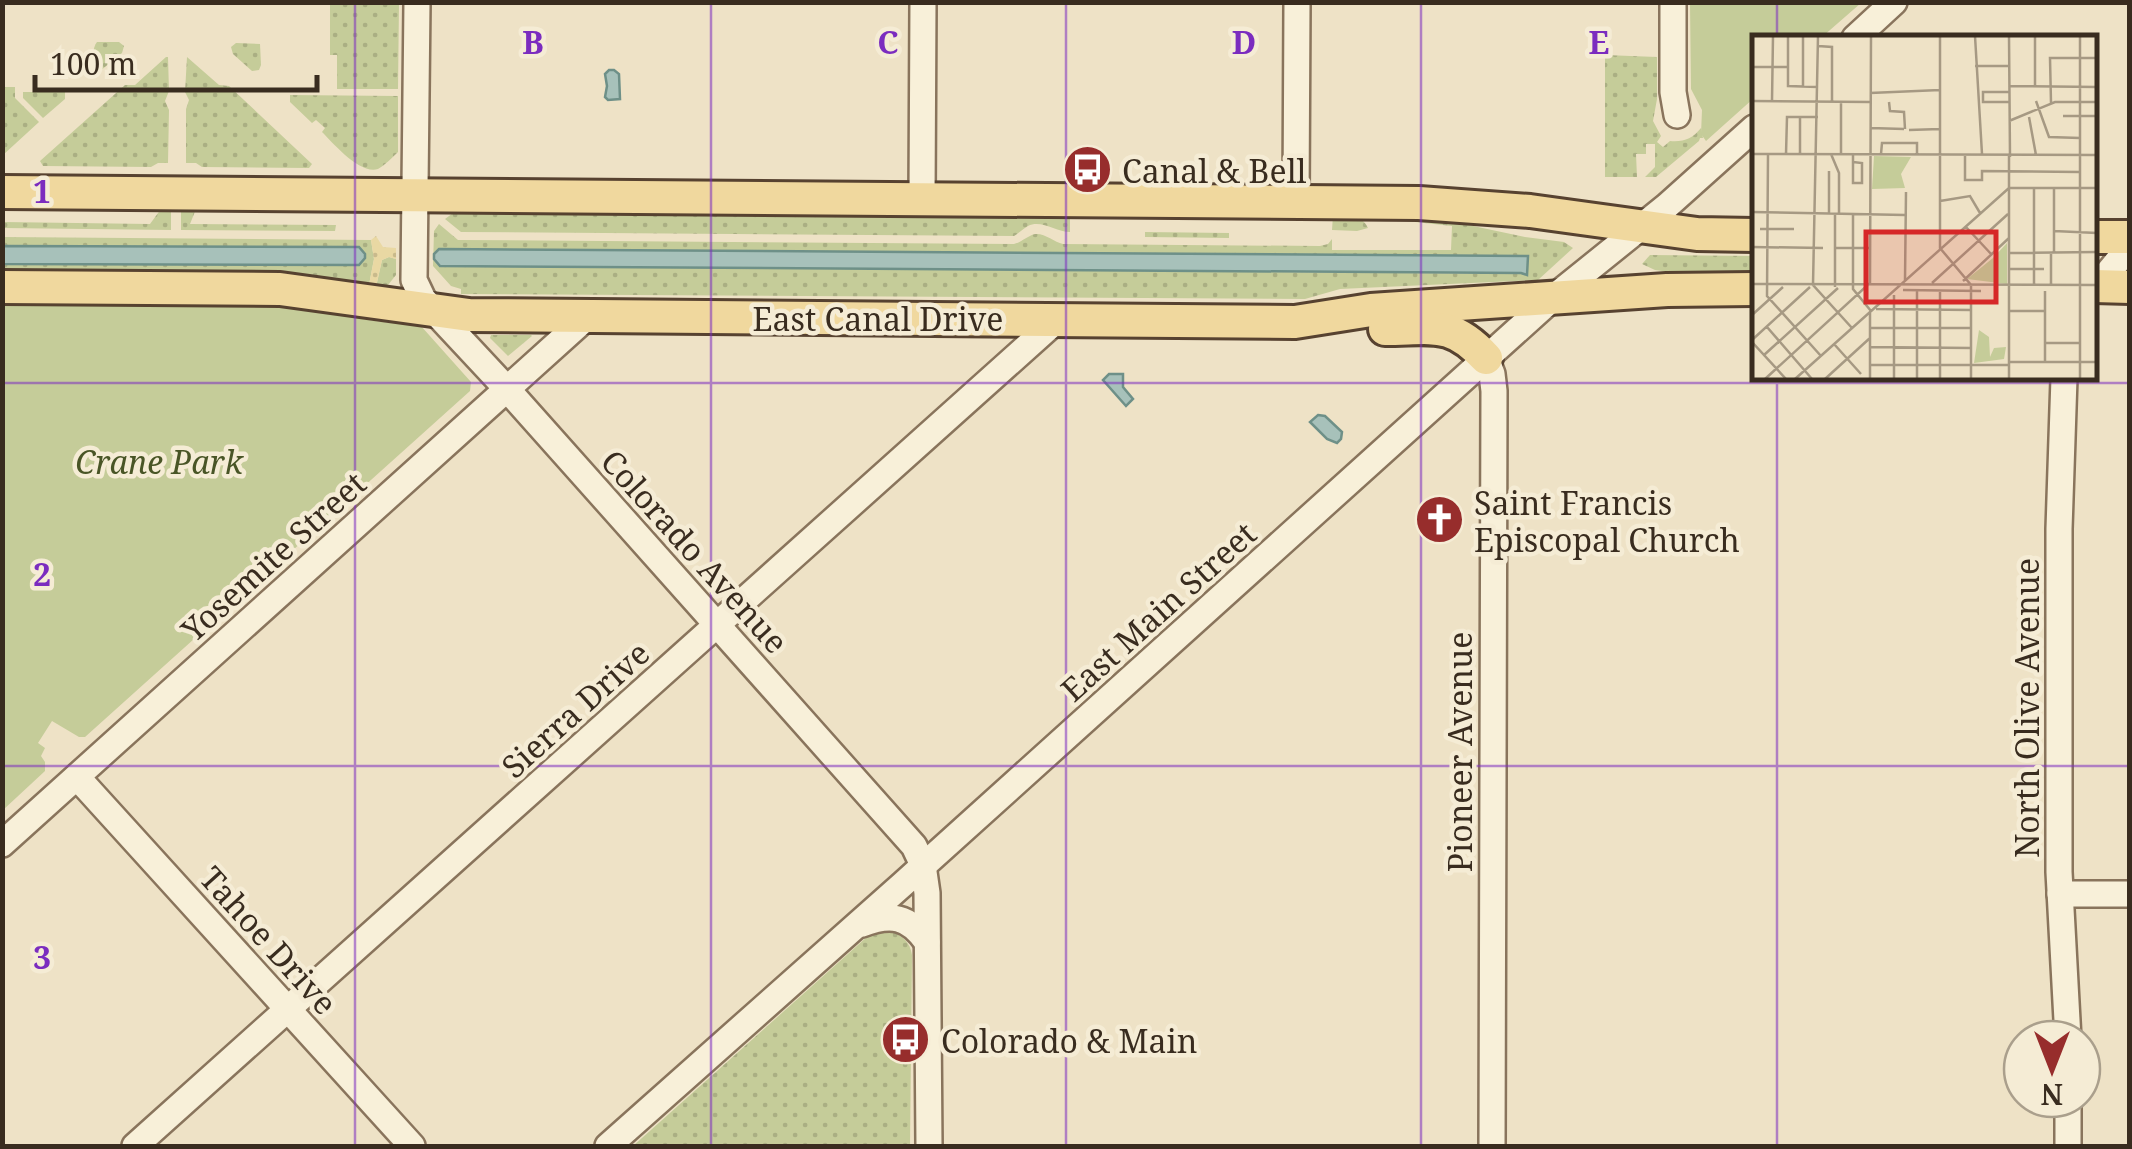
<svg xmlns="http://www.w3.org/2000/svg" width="2132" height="1149" viewBox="0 0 2132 1149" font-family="'Noto Serif',serif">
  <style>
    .grass { fill: url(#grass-dots); fill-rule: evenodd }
    .sand { fill: url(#sand-dots) }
    .park { fill: #c5cc99 }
    .water { fill: #a7c1ba; stroke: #6e9088; stroke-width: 2.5 }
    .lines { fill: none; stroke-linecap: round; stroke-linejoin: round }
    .minor-casing { stroke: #89745c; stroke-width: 30 }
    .major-casing { stroke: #574230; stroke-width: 38 }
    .minor { stroke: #f8f0d9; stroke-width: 25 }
    .major { stroke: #f0d89e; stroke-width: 32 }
    .grid { fill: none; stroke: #7b2cbf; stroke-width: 2.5; stroke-opacity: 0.55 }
    .labels { text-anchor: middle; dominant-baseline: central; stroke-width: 9; stroke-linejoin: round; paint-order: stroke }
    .poi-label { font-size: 32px; fill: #392c1f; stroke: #f5ecd5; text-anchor: start }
    .street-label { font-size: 32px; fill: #392c1f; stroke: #f5ecd5 }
    .park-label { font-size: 32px; font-style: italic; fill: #495526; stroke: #f5ecd5 }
    .inset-road { fill: none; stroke: #a69983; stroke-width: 2.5 }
    .view { fill: #d62828; fill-opacity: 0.15; stroke: #d62828; stroke-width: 5 }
    .inset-edge { fill: none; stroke: #392c1f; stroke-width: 5 }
    .grid-label { font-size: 32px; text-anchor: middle; font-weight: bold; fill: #7b2cbf; stroke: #f5ecd5; stroke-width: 9; stroke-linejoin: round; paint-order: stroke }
  </style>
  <defs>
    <pattern id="grass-dots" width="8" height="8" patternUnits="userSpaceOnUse" patternTransform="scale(2.5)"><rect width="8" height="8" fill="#c5cc99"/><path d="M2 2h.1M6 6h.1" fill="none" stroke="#aaaf83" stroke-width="1.8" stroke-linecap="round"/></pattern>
    <pattern id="sand-dots" width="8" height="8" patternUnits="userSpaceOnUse" patternTransform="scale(2.5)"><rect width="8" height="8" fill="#e9d8a3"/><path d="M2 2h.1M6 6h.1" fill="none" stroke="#c9ba8c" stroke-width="1.8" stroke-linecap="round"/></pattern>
  </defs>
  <rect width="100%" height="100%" fill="#eee2c6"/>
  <g class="grass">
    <path d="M330,3H399L398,89H337V55H330Z"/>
    <path d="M97,42H119L124,46L122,53L100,71L96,69C92,62 92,48 97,42Z"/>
    <path d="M236,43L260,44L261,65L259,70L252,71L233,54L231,47Z"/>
    <path d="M1605,55L1657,57V99L1653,121L1661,136L1657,142L1663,147L1670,141C1684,142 1692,139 1701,128L1703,138H1700L1699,141L1656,177H1645L1655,167V144H1646V154H1636L1637,177H1605Z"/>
    <path d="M166,57H168L169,91L165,101L169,110L168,163H158L151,167L43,166L40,161L125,85H135Z"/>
    <path d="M187,57L219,85L229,86L312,164L309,168L202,167L196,163H186V109L189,100L185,92Z"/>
    <path d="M3,87H15V98L39,122L3,155Z"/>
    <path d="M23,92H65V99L43,118L23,98Z"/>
    <path d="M290,95L398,96V152C393,157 384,166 378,169C360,175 333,143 322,132L325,128L316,120L312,123L290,102Z"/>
    <path d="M171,208V230L3,228V222L150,224L161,209Z"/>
    <path d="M181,208L196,209L190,224L336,225L335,231L181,230Z"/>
    <path d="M453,209L1070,214V232C1056,232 1041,219 1028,226C1023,229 1019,233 1014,236L461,232L445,219L453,213Z"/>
    <path d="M1333,215C1347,216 1362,214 1368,228L1357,231L1332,230Z"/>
    <path d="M1402,217L1459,223L1525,237L1564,242L1573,248L1538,280L1340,289L1305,299L461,294V289L451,286L433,266L434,231L439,224L458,240L1014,244C1022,242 1027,236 1035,234C1045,233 1054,242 1063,244L1320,246L1328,244L1332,239V250H1451L1452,226L1397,220ZM440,249L1527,256V274L440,266L434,257Z"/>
    <path d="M1145,232L1229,233V238L1145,237Z"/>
    <path d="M3,237L371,240L374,259L368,290L3,274V264L359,265L365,258V255L358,247L3,246Z"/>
    <path d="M1650,255L1754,256V274L1676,273L1655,270L1642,264Z"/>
    <path d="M389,257L396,259V275L388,285L376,287L382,260Z"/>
    <path d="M491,335H531L532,336L508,356L490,338Z"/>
    <path d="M889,930C902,935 910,942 912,955L910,1146H633L868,936L874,932Z"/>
  </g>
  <path class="sand" d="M376,236L383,247L396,248V259L389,257L382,260L375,291L368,290L374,259L371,240Z"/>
  <g class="park">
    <path d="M1690,3V2L1861,3L1822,37L1754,38V98L1706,141L1701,134L1702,110L1691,89Z"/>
    <path d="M3,303L275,306L308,309L375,321L421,326L471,382L470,391L85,737H79L52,721L38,743L45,748L41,756L45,762V771L3,810Z"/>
  </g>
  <g class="water">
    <path d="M609,70H614L619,74L620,99L608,100L605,97L607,86L605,74Z"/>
    <path d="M3,246L359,247L365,254V258L359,265L3,264Z"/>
    <path d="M439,249L1528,256L1527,275L1521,273L440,266L434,259V254Z"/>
    <path d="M1109,374H1123V387L1133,399L1126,406L1103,380Z"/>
    <path d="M1318,415L1325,416L1342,432L1341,439L1337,443L1327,439L1310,422Z"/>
  </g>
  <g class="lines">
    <defs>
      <g id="minor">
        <path d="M417,2L414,280L423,299L507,389L914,846L923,865L927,893L929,1146"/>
        <path d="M1673,2V92L1677,115"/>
        <path d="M1855,38L1894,2"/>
        <path d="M922,198L923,2"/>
        <path d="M1296,201L1297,2"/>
        <path d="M2094,290L2130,246"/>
        <path d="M1486,358L1492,374L1494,391L1492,1146"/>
        <path d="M2064,378L2059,529V872L2068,1039"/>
        <path d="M77,777L412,1146"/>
        <path d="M2,844L588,316"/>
        <path d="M2060,894H2130"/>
        <path d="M862,924C891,913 909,916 927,942"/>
        <path d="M135,1146L1058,319"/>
        <path d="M608,1146L903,884L1554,297L1667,206L1754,128"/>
        <path d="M2068,1146V1099"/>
      </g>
      <g id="major">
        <path d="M2,192L1419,203L1530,211L1697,234L1754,235"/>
        <path d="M2094,237H2130"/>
        <path d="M2094,286L2130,287"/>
        <path d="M2,287L280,289L469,315L1295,322L1371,310L1667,290L1754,289"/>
        <path d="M1385,329C1433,329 1451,320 1486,358"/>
      </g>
    </defs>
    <use href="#minor" class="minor-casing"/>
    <use href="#major" class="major-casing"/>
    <use href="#minor" class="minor"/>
    <use href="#major" class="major"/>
  </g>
  <path class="grid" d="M355,2V1146M711,2V1146M1066,2V1146M1421,2V1146M1777,2V38M1777,378V1146M2,383H2130M2,766H2130"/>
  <defs>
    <symbol id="bus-disc" viewBox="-11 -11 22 22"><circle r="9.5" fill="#972d2c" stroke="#f5ecd5"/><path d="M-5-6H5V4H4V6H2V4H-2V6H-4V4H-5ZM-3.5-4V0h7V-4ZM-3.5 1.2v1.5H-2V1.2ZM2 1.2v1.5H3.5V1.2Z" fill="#fff"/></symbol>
    <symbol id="church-disc" viewBox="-11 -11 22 22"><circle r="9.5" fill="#972d2c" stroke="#f5ecd5"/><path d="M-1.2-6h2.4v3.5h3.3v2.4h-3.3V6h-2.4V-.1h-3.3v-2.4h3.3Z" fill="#fff"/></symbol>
  </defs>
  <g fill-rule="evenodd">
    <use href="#bus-disc" x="1060" y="142" width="55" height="55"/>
    <use href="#church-disc" x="1412" y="492" width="55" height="55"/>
    <use href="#bus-disc" x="878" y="1012" width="55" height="55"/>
  </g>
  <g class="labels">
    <g class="poi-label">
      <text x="1122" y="170">Canal &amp; Bell</text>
      <text x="1474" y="502">Saint Francis<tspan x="1474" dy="37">Episcopal Church</tspan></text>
      <text x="941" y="1040">Colorado &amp; Main</text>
    </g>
    <g class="street-label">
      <text x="878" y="318">East Canal Drive</text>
      <text transform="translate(695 551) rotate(48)">Colorado Avenue</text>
      <text transform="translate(273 556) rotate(-42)">Yosemite Street</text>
      <text transform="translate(1158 611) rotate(-42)">East Main Street</text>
      <text transform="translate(2026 708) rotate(-90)">North Olive Avenue</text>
      <text transform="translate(575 709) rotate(-42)">Sierra Drive</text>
      <text transform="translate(1459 752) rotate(-90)">Pioneer Avenue</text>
      <text transform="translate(269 940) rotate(48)">Tahoe Drive</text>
    </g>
    <g class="park-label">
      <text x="159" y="461">Crane Park</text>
    </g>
  </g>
  <g transform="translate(1752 35)">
    <rect width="345" height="345" fill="#eee2c6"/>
    <path d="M122,121L159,122L149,139L153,153L120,154Z" fill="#c5cc99"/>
    <path d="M255,208V249L215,244L241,223ZM227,295L237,302L238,322L242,313L254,312L252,324L222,328Z" fill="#c5cc99"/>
    <path class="inset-road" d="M36,1V51L66,52M66,1L61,250L100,293M188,1V213L219,250V344M223,1L230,119M257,1L258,122M66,11L80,12V67M223,31H257M0,32H36M257,51L345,52M51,52V1M283,52V1M118,58L188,55M0,66L118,67M20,66L21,1M284,66L297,102L328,103M137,67L138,76L152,77L153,94M257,67H231V57H257M299,68L298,23H345M311,81H344M277,82L284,120M257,86L303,67H345M118,93L152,94M157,95L188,94M0,119L345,120M16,119L15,261L69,321M34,119L35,82H66M48,119V82M79,119L87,138V178M89,119V67M129,119L130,108H165V119M213,119V145H230V136L328,137M257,120V344M101,127L110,128V148H101V119M77,136V178M257,153H345M188,166L218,161L228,178M0,177L153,180M83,178V252M101,178V254L119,276M214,192L240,220M8,194H42M302,196L345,198M0,212L71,213M83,213H119M257,218L345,217M302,218V153M257,234H292M153,245L154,157M211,246L257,203M180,248L256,179M0,249L345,250M299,249V218M282,250V153M151,255L229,256M142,260V344M124,274L219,275M257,276H293M118,277V344M0,280L31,252M15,292L60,344M118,293H219M0,305L58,252M0,307L34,344M293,308H328M82,309L109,339M118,312L219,313M12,320L86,253M293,326V256M256,327H345M118,330H257M13,344L118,248L119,1M43,344L257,153M73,344L118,303M165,344V256M188,344V256M328,344V1"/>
    <path class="view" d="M114,197H244V267H114Z"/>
    <rect width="345" height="345" class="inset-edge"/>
  </g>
  <g class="grid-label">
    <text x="533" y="54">B</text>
    <text x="888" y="54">C</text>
    <text x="1244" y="54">D</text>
    <text x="1599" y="54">E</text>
    <text x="42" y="203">1</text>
    <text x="42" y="586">2</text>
    <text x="42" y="969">3</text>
  </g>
  <rect width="2132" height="1149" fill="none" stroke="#392c1f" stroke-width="10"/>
  <g transform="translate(2052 1069) rotate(180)"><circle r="48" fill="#f5ecd5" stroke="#aa9f8c" stroke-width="2.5"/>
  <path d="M0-8L18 38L0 25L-18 38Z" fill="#972d2c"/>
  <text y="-15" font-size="28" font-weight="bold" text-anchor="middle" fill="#392c1f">N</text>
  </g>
  <path d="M35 75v15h282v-15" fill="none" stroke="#392c1f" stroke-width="5"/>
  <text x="50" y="75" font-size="30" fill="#392c1f" stroke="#f5ecd5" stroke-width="8" paint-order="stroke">100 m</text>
</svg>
